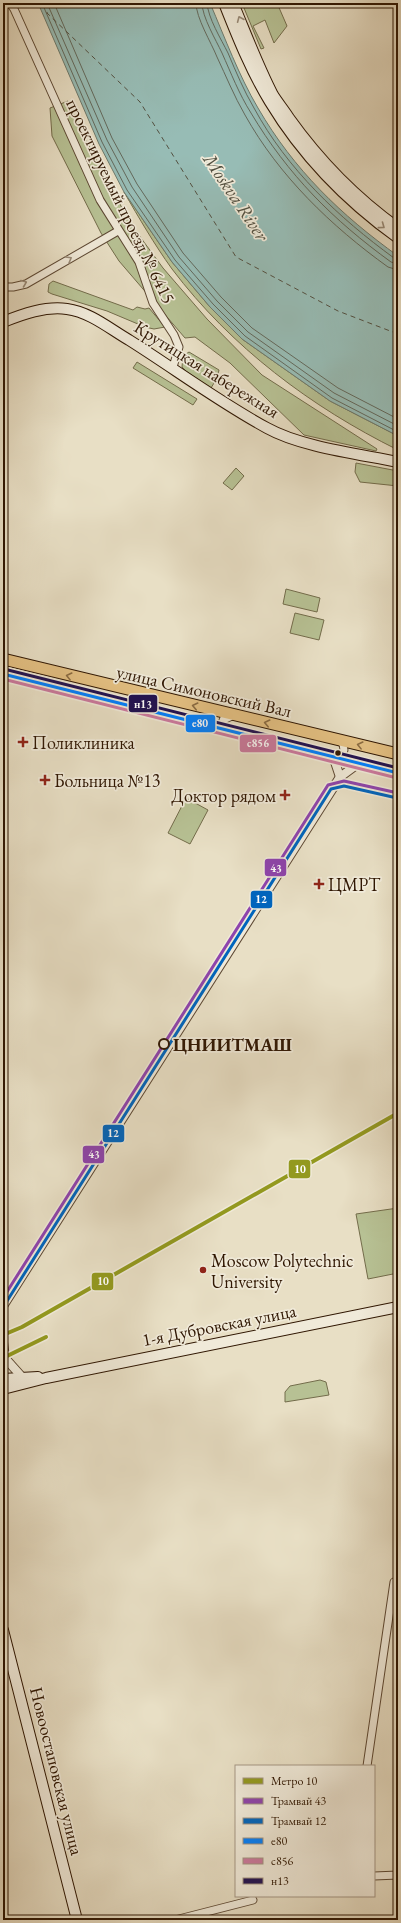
<svg xmlns="http://www.w3.org/2000/svg" width="401" height="1923" viewBox="0 0 401 1923" font-family="'EB Garamond',serif">
  <style>
    .green { fill: #b7c194; stroke: #736c4b }
    .water { fill: #97bcb5; stroke: #6d7a6d }
    .lines { fill: none; stroke-linecap: round; stroke-linejoin: round }
    .shore { stroke: #63695c; stroke-width: 1 }
    .ferry { stroke: #535041; stroke-width: 1; stroke-dasharray: 5 4; stroke-linecap: butt }
    .minor-casing { stroke: #5d4833; stroke-width: 9 }
    .tertiary-casing { stroke: #5d4833; stroke-width: 10 }
    .secondary-casing { stroke: #2f1602; stroke-width: 12 }
    .primary-casing { stroke: #2f1602; stroke-width: 13 }
    .minor { stroke: #f0ead9; stroke-width: 7 }
    .tertiary { stroke: #f0ead9; stroke-width: 8 }
    .secondary { stroke: #f0ead9; stroke-width: 10 }
    .primary { stroke: #e4c082; stroke-width: 11 }
    .bus-1-casing { stroke: #f0ead9; stroke-width: 6 }
    .bus-2-casing { stroke: #f0ead9; stroke-width: 6 }
    .bus-3-casing { stroke: #f0ead9; stroke-width: 6 }
    .bus-1 { stroke: #007ffe; stroke-width: 3 }
    .bus-2 { stroke: #cb799e; stroke-width: 3 }
    .bus-3 { stroke: #1f1051; stroke-width: 3 }
    .tram-1-casing { stroke: #f0ead9; stroke-width: 6 }
    .tram-2-casing { stroke: #f0ead9; stroke-width: 6 }
    .tram-1 { stroke: #8e44ad; stroke-width: 3 }
    .tram-2 { stroke: #0065bd; stroke-width: 3 }
    .metro-1-casing { stroke: #f0ead9; stroke-width: 7 }
    .metro-1 { stroke: #93991f; stroke-width: 4 }
    .oneway { stroke: #998b78 }
    .oneway2 { stroke: #8a6b42 }
    .poi-dot { fill: #8f2418; stroke: #f0ead9; stroke-width: 1.5 }
    .bus-dot { fill: #2f1602; stroke: #f0ead9; stroke-width: 1.5 }
    .stop-dot { fill: #f0ead9; stroke: #2f1602; stroke-width: 2 }
    .labels { text-anchor: middle; dominant-baseline: central; stroke-width: 3.5; stroke-linejoin: round; paint-order: stroke }
    .street-label { font-size: 18px; fill: #2f1602; stroke: #f0ead9 }
    .poi-label { font-size: 18px; fill: #2f1602; stroke: #f0ead9; text-anchor: start }
    .stop-label { font-size: 18px; font-weight: bold; fill: #2f1602; stroke: #f0ead9; text-anchor: start }
    .water-label { font-size: 19px; font-style: italic; fill: #535041; stroke: #f0ead9 }
    .line-badge { stroke: #f0ead9; stroke-width: 1.5 }
    .badge-label { font-size: 11px; text-anchor: middle; font-weight: bold; fill: #fff }
  </style>
  <rect width="100%" height="100%" fill="#e8dfc5"/>
  <filter id="stains"><feTurbulence type="fractalNoise" baseFrequency=".005" numOctaves="4"/><feColorMatrix values="0 0 0 0 .2 0 0 0 0 .09 0 0 0 0 .02 0 0 0 .5 -.17"/></filter>
  <radialGradient id="worn" r=".72"><stop offset=".6" stop-color="#630" stop-opacity="0"/><stop offset="1" stop-color="#630" stop-opacity=".3"/></radialGradient>
  <g class="green">
    <path d="M257,3H269V5L277,3L287,26L274,43L265,20L253,26L264,48L261,49L244,8Z"/>
    <path d="M68,101L80,129L130,223L163,268L207,319L262,375L377,449L376,451L304,435L230,363L195,337L185,338L119,261L101,233L52,136L50,108Z"/>
    <path d="M124,192L172,262L210,307L242,339L330,401L398,436V450C311,407 231,347 172,269C154,244 139,218 124,192Z"/>
    <path d="M53,281L133,310L137,307L145,309L149,308L165,327L154,329L145,327L107,311L52,294L48,292L49,284Z"/>
    <path d="M189,352L219,370L217,378L211,388L187,372L182,367L183,356Z"/>
    <path d="M137,362L197,399L193,405L133,368Z"/>
    <path d="M356,463L398,471V486L360,482L355,472Z"/>
    <path d="M236,468L244,476L232,490L223,483Z"/>
    <path d="M286,589L320,598L317,612L283,604Z"/>
    <path d="M295,613L324,620L319,640L290,633Z"/>
    <path d="M186,798L208,810L190,844L168,833Z"/>
    <path d="M398,1208V1273L368,1279L356,1214Z"/>
    <path d="M320,1380L326,1382L329,1395L285,1402V1392L290,1386Z"/>
  </g>
  <path class="water" d="M38,3H210C225,38 239,76 258,108C294,170 341,215 398,256V436L330,401L242,339L210,307L172,262L124,192L99,144Z"/>
  <g class="lines">
    <g class="shore">
      <path d="M42,3L102,142L127,190L175,260L213,304L245,336L332,398L398,432"/>
      <path d="M47,3L107,140L132,187L179,257L217,301L248,332L334,393L398,426"/>
      <path d="M54,3L112,138L137,184L183,253L221,297L252,328L338,388L398,419"/>
      <path d="M196,3C196,18 211,42 217,57C226,76 234,96 245,115C279,176 331,226 388,267L398,270"/>
      <path d="M202,3C202,17 216,40 222,53C231,73 239,94 251,113C288,175 333,220 391,262L398,264"/>
      <path d="M207,3C208,18 221,39 228,53C236,72 244,91 254,108C287,169 339,218 394,258L398,259"/>
    </g>
    <path class="ferry" d="M48,3L47,13L140,102L236,257L338,311L398,334"/>
    <defs>
      <g id="minor">
        <path d="M10,3L14,9L100,200L139,262L153,303L174,335L179,347L173,367"/>
        <path d="M3,287H13L26,284L118,231"/>
        <path d="M335,756H340L344,750L343,744L339,740"/>
        <path d="M367,1766L394,1582"/>
        <path d="M374,1876L398,1875"/>
        <path d="M175,1920L253,1900"/>
      </g>
      <g id="tertiary">
        <path d="M228,731L222,725L224,719L233,715"/>
        <path d="M333,756L340,777"/>
        <path d="M3,1306L340,777L359,763"/>
        <path d="M3,1342L5,1358L4,1363"/>
        <path d="M5,1358L22,1377"/>
      </g>
      <g id="secondary">
        <path d="M224,3C237,36 251,71 270,102C302,155 348,202 398,238"/>
        <path d="M233,3C246,34 258,66 273,95C278,103 284,110 289,118C319,160 356,198 398,228"/>
        <path d="M3,322C23,314 45,306 67,309C90,312 110,329 129,340C175,369 219,402 267,428C301,447 359,454 398,462"/>
        <path d="M3,1379L38,1377"/>
        <path d="M3,1389L46,1378L398,1307"/>
        <path d="M3,1630L77,1920"/>
      </g>
      <g id="primary">
        <path d="M3,659L398,754"/>
        <path d="M3,674L398,773"/>
      </g>
    </defs>
    <use href="#minor" class="minor-casing"/>
    <use href="#tertiary" class="tertiary-casing"/>
    <use href="#secondary" class="secondary-casing"/>
    <use href="#primary" class="primary-casing"/>
    <use href="#minor" class="minor"/>
    <use href="#tertiary" class="tertiary"/>
    <use href="#secondary" class="secondary"/>
    <use href="#primary" class="primary"/>
    <defs>
      <path id="bus-1" d="M3,674L398,773"/>
      <path id="bus-2" d="M3,679L397,778"/>
      <path id="bus-3" d="M4,669L398,768"/>
    </defs>
    <use href="#bus-1" class="bus-1-casing"/>
    <use href="#bus-2" class="bus-2-casing"/>
    <use href="#bus-3" class="bus-3-casing"/>
    <use href="#bus-1" class="bus-1"/>
    <use href="#bus-2" class="bus-2"/>
    <use href="#bus-3" class="bus-3"/>
    <defs>
      <path id="tram-1" d="M3,1298L328,785L344,781L398,793"/>
      <path id="tram-2" d="M7,1301L331,789L344,786L397,798"/>
    </defs>
    <use href="#tram-1" class="tram-1-casing"/>
    <use href="#tram-2" class="tram-2-casing"/>
    <use href="#tram-1" class="tram-1"/>
    <use href="#tram-2" class="tram-2"/>
    <defs>
      <g id="metro-1">
        <path d="M3,1335L22,1327L398,1113"/>
        <path d="M3,1358L46,1337"/>
      </g>
    </defs>
    <use href="#metro-1" class="metro-1-casing"/>
    <use href="#metro-1" class="metro-1"/>
  </g>
  <defs><path id="oneway-chevron" d="M-2-3.5L2.5 0L-2 3.5" fill="none" stroke-width="1.6" stroke-linecap="round" stroke-linejoin="round"/></defs>
  <g class="oneway">
    <use href="#oneway-chevron" transform="translate(240 19) rotate(-113)"/>
    <use href="#oneway-chevron" transform="translate(382 226) rotate(36)"/>
    <use href="#oneway-chevron" transform="translate(69 259) rotate(-30)"/>
    <use href="#oneway-chevron" transform="translate(24 283) rotate(-22)"/>
  </g>
  <g class="oneway2">
    <use href="#oneway-chevron" transform="translate(69 676) rotate(-166)"/>
    <use href="#oneway-chevron" transform="translate(195 706) rotate(-167)"/>
    <use href="#oneway-chevron" transform="translate(267 723) rotate(-167)"/>
    <use href="#oneway-chevron" transform="translate(360 745) rotate(-166)"/>
  </g>
  <g class="poi-dot">
    <path d="M21 736h4v4h4v4h-4v4h-4v-4h-4v-4h4z"/>
    <path d="M43 774h4v4h4v4h-4v4h-4v-4h-4v-4h4z"/>
    <path d="M283 789h4v4h4v4h-4v4h-4v-4h-4v-4h4z"/>
    <path d="M317 878h4v4h4v4h-4v4h-4v-4h-4v-4h4z"/>
    <circle cx="203" cy="1270" r="4"/>
  </g>
  <circle class="bus-dot" cx="338" cy="753" r="3.5"/>
  <circle class="stop-dot" cx="164" cy="1044" r="5"/>
  <g class="labels">
    <g class="street-label">
      <text transform="translate(121 201) rotate(64)">проектируемый проезд № 6415</text>
      <text transform="translate(207 369) rotate(32)">Крутицкая набережная</text>
      <text transform="translate(204 691) rotate(13)">улица Симоновский Вал</text>
      <text transform="translate(219 1325) rotate(-11)">1-я Дубровская улица</text>
      <text transform="translate(57 1771) rotate(76)">Новоостаповская улица</text>
    </g>
    <g class="poi-label">
      <text x="32" y="742">Поликлиника</text>
      <text x="54" y="780">Больница №13</text>
      <text x="276" y="795" text-anchor="end">Доктор рядом</text>
      <text x="328" y="884">ЦМРТ</text>
      <text x="211" y="1260">Moscow Polytechnic<tspan x="211" dy="21">University</tspan></text>
    </g>
    <g class="stop-label">
      <text x="173" y="1044">ЦНИИТМАШ</text>
    </g>
    <g class="water-label">
      <text transform="translate(236 197) rotate(56)">Moskva River</text>
    </g>
  </g>
  <g class="line-badge">
    <rect x="128" y="694" width="30" height="19" rx="4" fill="#1f1051"/>
    <rect x="185" y="714" width="31" height="19" rx="4" fill="#007ffe"/>
    <rect x="239" y="734" width="38" height="19" rx="4" fill="#cb799e"/>
    <rect x="264" y="858" width="23" height="19" rx="4" fill="#8e44ad"/>
    <rect x="250" y="890" width="23" height="19" rx="4" fill="#0065bd"/>
    <rect x="102" y="1124" width="23" height="19" rx="4" fill="#0065bd"/>
    <rect x="82" y="1145" width="23" height="19" rx="4" fill="#8e44ad"/>
    <rect x="288" y="1159" width="23" height="20" rx="4" fill="#93991f"/>
    <rect x="91" y="1272" width="23" height="19" rx="4" fill="#93991f"/>
  </g>
  <g class="badge-label">
    <text x="143" y="708">н13</text>
    <text x="200" y="727">е80</text>
    <text x="258" y="747">с856</text>
    <text x="276" y="872">43</text>
    <text x="261" y="903">12</text>
    <text x="113" y="1137">12</text>
    <text x="94" y="1158">43</text>
    <text x="300" y="1173">10</text>
    <text x="103" y="1285">10</text>
  </g>
  <rect width="401" height="1923" fill="none" stroke="#e8dfc5" stroke-width="16"/>
  <rect x="4" y="4" width="393" height="1915" fill="none" stroke="#2f1602" stroke-width="2"/>
  <rect x="8" y="8" width="385" height="1907" fill="none" stroke="#2f1602"/>
  <rect x="235" y="1765" width="140" height="132" fill="#f0ead9" stroke="#a39583"/>
  <rect x="243" y="1778" width="20" height="6" fill="#93991f" stroke="#a39583"/>
  <text x="271" y="1785" font-size="12" fill="#2f1602">Метро 10</text>
  <rect x="243" y="1798" width="20" height="6" fill="#8e44ad" stroke="#a39583"/>
  <text x="271" y="1805" font-size="12" fill="#2f1602">Трамвай 43</text>
  <rect x="243" y="1818" width="20" height="6" fill="#0065bd" stroke="#a39583"/>
  <text x="271" y="1825" font-size="12" fill="#2f1602">Трамвай 12</text>
  <rect x="243" y="1838" width="20" height="6" fill="#007ffe" stroke="#a39583"/>
  <text x="271" y="1845" font-size="12" fill="#2f1602">е80</text>
  <rect x="243" y="1858" width="20" height="6" fill="#cb799e" stroke="#a39583"/>
  <text x="271" y="1865" font-size="12" fill="#2f1602">с856</text>
  <rect x="243" y="1878" width="20" height="6" fill="#1f1051" stroke="#a39583"/>
  <text x="271" y="1885" font-size="12" fill="#2f1602">н13</text>
  <rect width="100%" height="100%" filter="url(#stains)"/>
  <rect width="100%" height="100%" fill="url(#worn)"/>
</svg>
